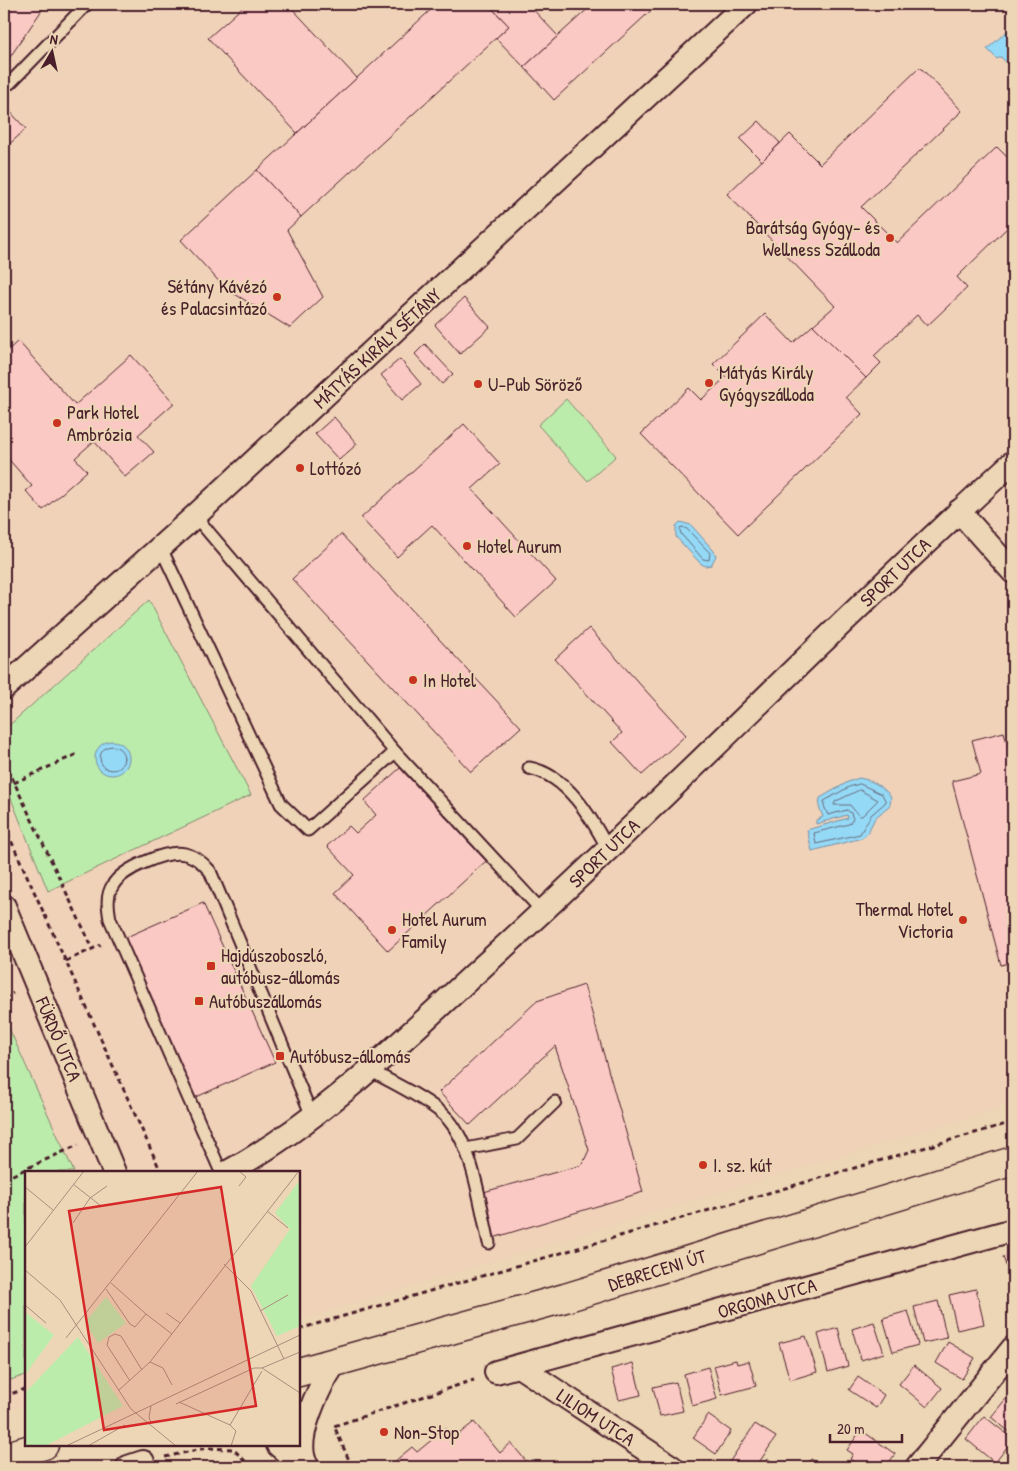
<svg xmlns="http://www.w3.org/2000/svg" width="1017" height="1471" viewBox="0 0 1017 1471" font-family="'Patrick Hand',sans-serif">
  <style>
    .built { fill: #f0d2b9 }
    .green { fill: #bcecab; stroke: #83866b }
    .water { fill: #94d9f6; stroke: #768fa5 }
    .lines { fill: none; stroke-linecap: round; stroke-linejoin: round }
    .shore { stroke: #68697c; stroke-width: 1 }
    .building { fill: #fac9c3; stroke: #4a1f2b }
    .lane-casing { stroke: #4a1f2b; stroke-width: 15 }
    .street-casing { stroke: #4a1f2b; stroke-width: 26 }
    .secondary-casing { stroke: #4a1f2b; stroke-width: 31 }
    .path { stroke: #4a1f2b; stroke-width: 3; stroke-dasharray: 5 4; stroke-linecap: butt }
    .lane { stroke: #ecd6b5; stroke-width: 11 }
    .street { stroke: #ecd6b5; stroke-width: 22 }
    .secondary { stroke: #ecd6b5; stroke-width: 28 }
    .poi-dot { fill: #c8321e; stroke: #ecd6b5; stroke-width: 2 }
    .labels { text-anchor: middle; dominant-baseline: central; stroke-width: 4; stroke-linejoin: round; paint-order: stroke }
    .poi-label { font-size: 19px; fill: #4a1f2b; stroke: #ecd6b5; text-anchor: start }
    .street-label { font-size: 19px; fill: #4a1f2b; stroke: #ecd6b5 }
    .inset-road { fill: none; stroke: #ab8d7e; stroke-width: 1 }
    .view { fill: #d62828; fill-opacity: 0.15; stroke: #d62828; stroke-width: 2.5 }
    .inset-edge { fill: none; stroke: #4a1f2b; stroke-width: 2.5 }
  </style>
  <rect width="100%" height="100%" fill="#ecd6b5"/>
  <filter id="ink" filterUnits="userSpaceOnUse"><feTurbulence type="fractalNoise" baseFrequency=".02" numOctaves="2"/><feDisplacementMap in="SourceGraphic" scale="10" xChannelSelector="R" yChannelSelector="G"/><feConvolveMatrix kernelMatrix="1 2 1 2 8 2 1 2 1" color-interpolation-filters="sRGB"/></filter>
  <g filter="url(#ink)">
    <path class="built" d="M4,4H1013V1104L299,1320V1172H26V1405L4,1412Z"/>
    <g class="green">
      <path d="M566,399L616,456L588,481L538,425Z"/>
      <path d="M149,600L251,795L48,891L4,781V730Z"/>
      <path d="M4,1017L74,1172H26V1375L4,1382Z"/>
    </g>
    <g class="water">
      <path d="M1013,26V70L1001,57L997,59L987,49Z"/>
      <path d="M680,522L691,525L714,551L716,556L711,565L705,566L700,563L676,537V526Z"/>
      <circle cx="112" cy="758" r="17"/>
      <path d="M859,778C872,780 884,787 891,797L890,805L875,818L867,834L862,838L812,851L807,830L848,818L847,815L816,824V820L823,817L819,807L820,798L848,782Z"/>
    </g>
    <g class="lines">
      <g class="shore">
        <path d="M682,527L687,529L710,553L709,560L703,559L681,534L680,530Z"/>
        <circle cx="112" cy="758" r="12"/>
        <path d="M860,784L882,794L886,802L871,815L860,834L816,844L814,833L849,824L853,819L851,813L847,810L828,815L824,806V801L849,787Z"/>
        <path d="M860,790L878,800L862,816H859L850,805H834L835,802Z"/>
      </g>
    </g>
    <g class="building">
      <path d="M4,4H46L10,57L4,51Z"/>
      <path d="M246,4H288L357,78L297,133L208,38Z"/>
      <path d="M437,4H488L509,26L301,217L257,170Z"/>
      <path d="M488,4H528L558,36L524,67L496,38L509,26Z"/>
      <path d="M593,4H658L554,100L524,67Z"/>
      <path d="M920,67L962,111L861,207L897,243L997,147L1013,163V235L1007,228L957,277L967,288L927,326L917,315L874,356L881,363L866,378L813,325L835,306L727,194L790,134L820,164Z"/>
      <path d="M4,105L26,129L4,149Z"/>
      <path d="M759,121L780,143L762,161L740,139Z"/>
      <path d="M257,170L301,217L287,230L323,297L290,328L225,288L181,240Z"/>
      <path d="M464,298L490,327L460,354L435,325Z"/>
      <path d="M765,314L793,343L813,325L866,378L846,397L862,414L738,534L641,434L689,388L701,400L726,377L713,364Z"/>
      <path d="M18,341L75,405L131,355L174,403L138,435L154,452L125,477L94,441L75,458L87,471L43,510L26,491L32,486L4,454V354Z"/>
      <path d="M425,344L453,374L442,384L415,354Z"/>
      <path d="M400,359L421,384L402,400L381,375Z"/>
      <path d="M334,417L357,444L339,460L315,434Z"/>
      <path d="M464,424L500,464L472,489L556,581L516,617L432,525L397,557L361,518Z"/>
      <path d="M341,534L521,727L471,772L292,579Z"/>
      <path d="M589,628L686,735L642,775L612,742L622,733L555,659Z"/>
      <path d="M1004,732L1013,765V962L1001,965L952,781L981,774L972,740Z"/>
      <path d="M400,768L486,861L388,951L335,893L354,875L327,846L349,826L356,833L376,815L364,801Z"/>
      <path d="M203,903L275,1062L194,1098L122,939Z"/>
      <path d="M584,985L643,1192L493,1238L480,1193L582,1165L589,1150L555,1046L470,1125L439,1092L537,1001Z"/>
      <path d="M1013,1254V1281L1012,1282L1003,1257Z"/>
      <path d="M976,1289L984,1324L957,1330L949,1295Z"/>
      <path d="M938,1301L947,1338L923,1343L914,1307Z"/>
      <path d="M908,1311L918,1345L893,1352L883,1318Z"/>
      <path d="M874,1322L884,1353L861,1360L852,1329Z"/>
      <path d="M838,1328L848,1366L828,1372L818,1334Z"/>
      <path d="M806,1336L817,1372L790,1380L779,1343Z"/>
      <path d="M948,1342L975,1358L962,1379L936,1363Z"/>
      <path d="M736,1360L737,1364L749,1361L756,1386L722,1395L714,1366Z"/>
      <path d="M633,1363L641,1395L619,1400L611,1369Z"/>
      <path d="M914,1365L942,1388L927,1407L899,1384Z"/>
      <path d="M708,1367L717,1399L692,1406L684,1374Z"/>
      <path d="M858,1377L884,1395L876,1408L849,1390Z"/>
      <path d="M676,1382L683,1411L660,1416L653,1387Z"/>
      <path d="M1009,1395L1013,1398L1012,1434L991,1417Z"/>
      <path d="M708,1415L731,1431L716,1454L693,1438Z"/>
      <path d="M984,1416L1013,1439L995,1463L966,1439Z"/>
      <path d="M474,1422L500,1453L511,1443L531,1467H388L412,1447L417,1452L446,1428L454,1438Z"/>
      <path d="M755,1424L776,1437L756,1467H726Z"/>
      <path d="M861,1430L895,1454L886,1467H862L850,1459L853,1454L847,1450Z"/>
      <path d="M768,1459L781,1467H762Z"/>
      <path d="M811,1459L824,1467H805Z"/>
    </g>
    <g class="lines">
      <defs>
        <g id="lane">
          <path d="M10,83L87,4"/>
          <path d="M195,516L395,752"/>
          <path d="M160,546L281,804L308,830L395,752L543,912"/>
          <path d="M529,768C567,775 591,817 608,849"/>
          <path d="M370,1070C394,1084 422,1096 443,1114C473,1141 480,1205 489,1243"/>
          <path d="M466,1149L517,1139L555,1102"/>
          <path d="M221,1172L110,919C108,908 106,895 113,885C122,869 166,850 185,854C195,856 203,863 210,871L312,1116"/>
        </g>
        <g id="street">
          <path d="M959,511L1013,572"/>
          <path d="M4,688L195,516L746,4"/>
          <path d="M4,906L114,1172"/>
          <path d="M228,1172C328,1117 409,1033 492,958C670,796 836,623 1013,462"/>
          <path d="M520,1367L672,1467"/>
          <path d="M496,1372L1013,1230"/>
          <path d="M278,1445L304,1467"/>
          <path d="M128,1467L143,1462"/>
          <path d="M308,1467C290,1442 320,1385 335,1363"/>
          <path d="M917,1467L1013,1348"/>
        </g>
        <g id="secondary">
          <path d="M299,1372L565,1298L1013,1161"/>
          <path d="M4,1457L44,1445"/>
        </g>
      </defs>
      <use href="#lane" class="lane-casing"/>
      <use href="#street" class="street-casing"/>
      <use href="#secondary" class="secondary-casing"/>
      <g class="path">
        <path d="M4,761L93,949"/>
        <path d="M14,783L77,754"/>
        <path d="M4,825L161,1172"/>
        <path d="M66,961L101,945"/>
        <path d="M4,998L13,993"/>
        <path d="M4,1179L78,1145"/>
        <path d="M299,1329L1013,1122"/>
        <path d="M4,1396L26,1389"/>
        <path d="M165,1457L206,1448L233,1449L251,1467"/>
        <path d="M352,1467L334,1426L474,1380"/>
      </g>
      <use href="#lane" class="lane"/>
      <use href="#street" class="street"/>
      <use href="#secondary" class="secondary"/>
    </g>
  </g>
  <g class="poi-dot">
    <circle cx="890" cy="238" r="5"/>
    <circle cx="277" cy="297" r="5"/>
    <circle cx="709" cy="383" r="5"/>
    <circle cx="478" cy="384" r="5"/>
    <circle cx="57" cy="423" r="5"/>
    <circle cx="300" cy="468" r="5"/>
    <circle cx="467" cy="546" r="5"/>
    <circle cx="413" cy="680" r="5"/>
    <circle cx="963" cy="920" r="5"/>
    <circle cx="392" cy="930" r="5"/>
    <rect x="206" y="961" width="10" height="10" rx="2.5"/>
    <rect x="194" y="996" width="10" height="10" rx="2.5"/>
    <rect x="275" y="1051" width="10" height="10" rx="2.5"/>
    <circle cx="703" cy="1165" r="5"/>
    <circle cx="384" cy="1432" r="5"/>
  </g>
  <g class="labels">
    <g class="poi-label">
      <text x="880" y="227" text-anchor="end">Barátság Gyógy- és<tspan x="880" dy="22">Wellness Szálloda</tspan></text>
      <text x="267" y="286" text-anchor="end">Sétány Kávézó<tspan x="267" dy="22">és Palacsintázó</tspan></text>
      <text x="719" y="372">Mátyás Király<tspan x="719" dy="22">Gyógyszálloda</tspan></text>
      <text x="488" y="384">U-Pub Söröző</text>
      <text x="67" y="412">Park Hotel<tspan x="67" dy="22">Ambrózia</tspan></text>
      <text x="310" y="468">Lottózó</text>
      <text x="477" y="546">Hotel Aurum</text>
      <text x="423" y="680">In Hotel</text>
      <text x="953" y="909" text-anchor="end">Thermal Hotel<tspan x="953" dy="22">Victoria</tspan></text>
      <text x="402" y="919">Hotel Aurum<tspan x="402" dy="22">Family</tspan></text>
      <text x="221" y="955">Hajdúszoboszló,<tspan x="221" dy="22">autóbusz-állomás</tspan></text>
      <text x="209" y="1001">Autóbuszállomás</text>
      <text x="290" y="1056">Autóbusz-állomás</text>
      <text x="713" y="1165">I. sz. kút</text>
      <text x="394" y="1432">Non-Stop</text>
    </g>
    <g class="street-label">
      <text transform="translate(377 348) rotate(-43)">MÁTYÁS KIRÁLY SÉTÁNY</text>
      <text transform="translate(895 572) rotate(-44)">SPORT UTCA</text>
      <text transform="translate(604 853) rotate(-44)">SPORT UTCA</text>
      <text transform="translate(59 1039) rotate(67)">FÜRDŐ UTCA</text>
      <text transform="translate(657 1270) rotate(-17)">DEBRECENI ÚT</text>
      <text transform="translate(767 1298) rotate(-16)">ORGONA UTCA</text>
      <text transform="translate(596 1417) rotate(33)">LILIOM UTCA</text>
    </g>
  </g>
  <g transform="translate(25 1171)">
    <rect width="275" height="275" fill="#ecd6b5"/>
    <path d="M275,9V155L252,165L226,115L265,58L250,42ZM81,126L101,152L73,172L60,151ZM0,141L29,164L0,204ZM53,166L98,235L20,275H0V222Z" fill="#bcecab"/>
    <path class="inset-road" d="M48,13L76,35M214,15L221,6L214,0M0,16L28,39M242,40L263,57M48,52L65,27L82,15M0,76L59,0M199,93L226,120L259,188M0,99L35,129L106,238L151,275M86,112L121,143M81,118L105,153L110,156L121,143L147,163M0,134L21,152M235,140L263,124M141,142L155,152M41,167L173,0M275,181L237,197L275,222M125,191L138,197L147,214M105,210L82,174L84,166L90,163L96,165L117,199M94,219L125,191L274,0M154,231L205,254L211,260L206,275M151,233L229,197H237M126,252L124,246L126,235M205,254L237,200M41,275L275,164M63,275L100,254"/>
    <path class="view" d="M196,16L231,235L79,259L44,40Z"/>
    <rect width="275" height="275" class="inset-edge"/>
  </g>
  <rect width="1017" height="1471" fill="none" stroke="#ecd6b5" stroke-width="20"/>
  <rect x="10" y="10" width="997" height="1451" fill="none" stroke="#4a1f2b" stroke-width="2" filter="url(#ink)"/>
  <g transform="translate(52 52) rotate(9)" stroke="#ecd6b5" stroke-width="4" paint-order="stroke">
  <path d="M0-4L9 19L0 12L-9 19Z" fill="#4a1f2b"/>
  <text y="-8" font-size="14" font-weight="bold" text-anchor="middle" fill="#4a1f2b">N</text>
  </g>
  <path d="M830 1434v8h72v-8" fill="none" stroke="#4a1f2b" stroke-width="2.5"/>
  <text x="837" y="1434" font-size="15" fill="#4a1f2b" stroke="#ecd6b5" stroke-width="4" paint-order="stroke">20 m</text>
</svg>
